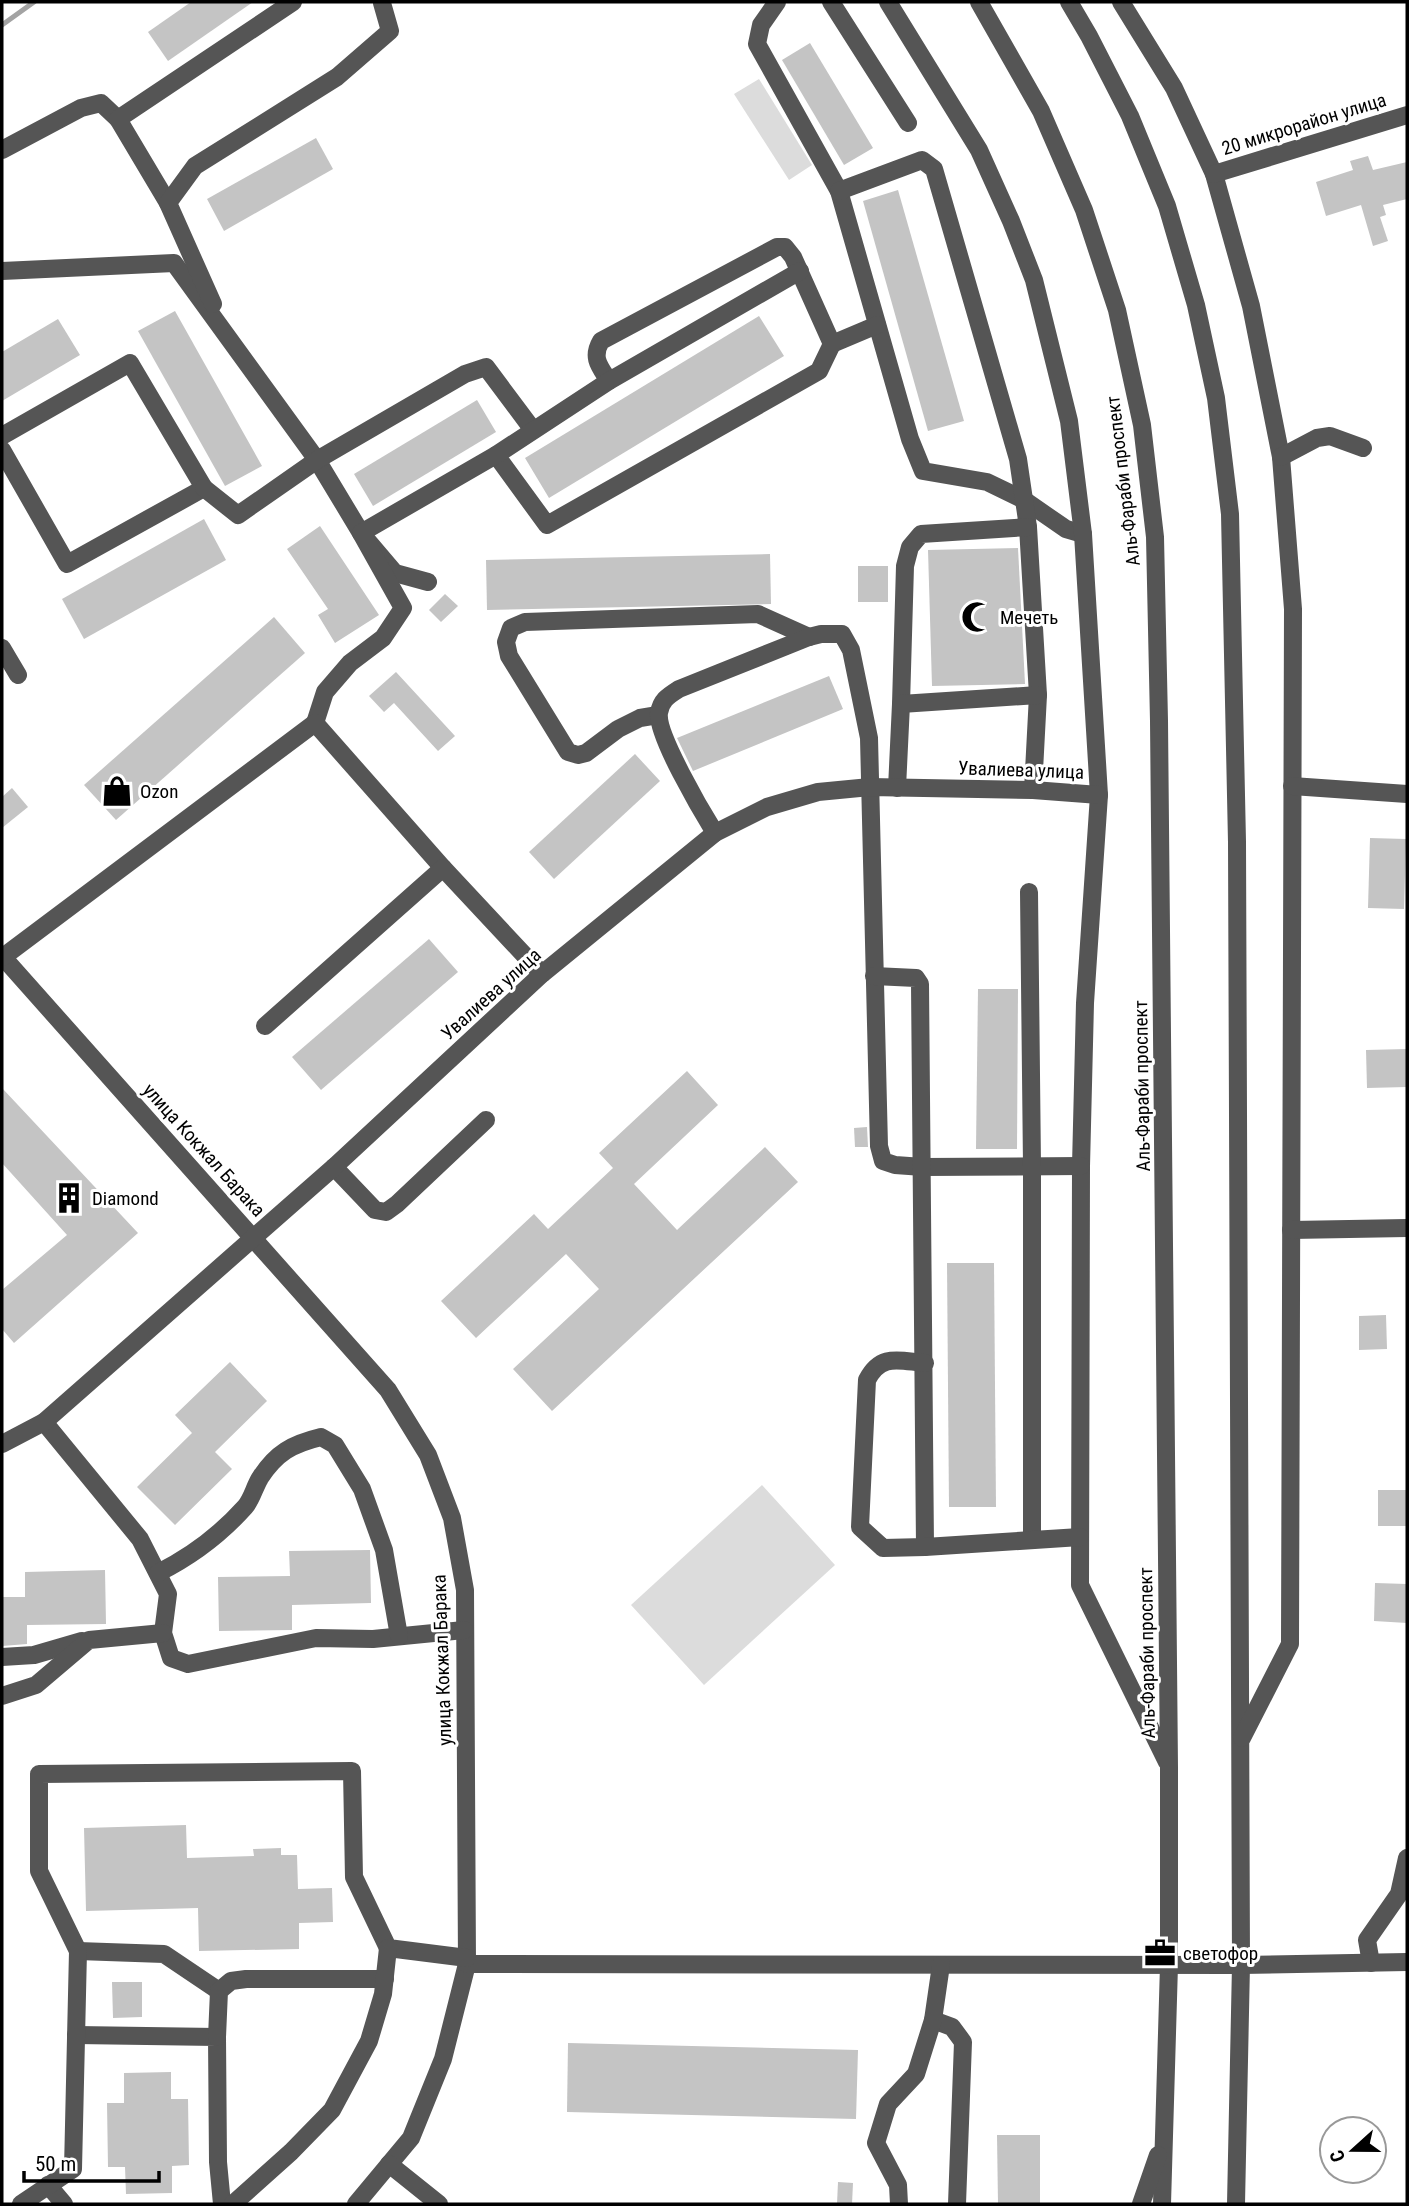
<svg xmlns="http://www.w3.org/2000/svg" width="1409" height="2206" viewBox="0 0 1409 2206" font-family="'Roboto Condensed',sans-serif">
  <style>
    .green { fill: #dcdcdc }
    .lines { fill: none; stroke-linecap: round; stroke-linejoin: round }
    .stream { stroke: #a3a3a3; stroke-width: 5 }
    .building { fill: #c4c4c4 }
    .minor { stroke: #555; stroke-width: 18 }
    .labels { text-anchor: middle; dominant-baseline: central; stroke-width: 6; stroke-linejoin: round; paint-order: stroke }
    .street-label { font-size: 19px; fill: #000; stroke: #fff }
    .poi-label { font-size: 19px; fill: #000; stroke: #fff; text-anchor: start }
  </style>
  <rect width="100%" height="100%" fill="#fff"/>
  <g class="green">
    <path d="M759,79L812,165L789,180L734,94Z"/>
    <path d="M762,1485L835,1565L704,1685L631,1605Z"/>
  </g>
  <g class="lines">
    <path class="stream" d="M2,25L34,2"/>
  </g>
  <g class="building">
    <path d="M191,2H253L168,61L148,32Z"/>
    <path d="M810,43L873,148L844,165L782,60Z"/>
    <path d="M316,138L333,169L224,231L207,199Z"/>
    <path d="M1368,156L1373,170L1407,162V199L1383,205L1386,215L1380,217L1388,241L1373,246L1361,205L1326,216L1316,182L1353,170L1350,161Z"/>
    <path d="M898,190L964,421L928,431L863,201Z"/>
    <path d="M175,311L262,466L225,486L138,331Z"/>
    <path d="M759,316L784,356L549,498L525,458Z"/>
    <path d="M58,319L80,355L2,401V352Z"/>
    <path d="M477,400L496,432L373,506L354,474Z"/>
    <path d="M204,519L226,560L84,639L62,599Z"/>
    <path d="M320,526L379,615L335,643L318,615L328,609L287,549Z"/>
    <path d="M1018,548L1025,684L932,686L928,550Z"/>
    <path d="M770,554L771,604L487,610L486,560Z"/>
    <rect x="858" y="566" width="30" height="36"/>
    <path d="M445,594L458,606L441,622L429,610Z"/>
    <path d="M274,617L305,653L116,820L84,785Z"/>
    <path d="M396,672L455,736L438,751L394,703L384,712L369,696Z"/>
    <path d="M829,676L843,709L693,771L677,738Z"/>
    <path d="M635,754L660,781L554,879L529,852Z"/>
    <path d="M12,788L28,807L2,828V797Z"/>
    <path d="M1370,838L1406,839L1404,909L1368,908Z"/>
    <path d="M429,939L458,972L321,1090L292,1057Z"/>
    <path d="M978,989H1018L1017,1149H976Z"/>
    <path d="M1407,1049V1087L1367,1088L1366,1050Z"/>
    <path d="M687,1071L718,1105L634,1184L677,1230L765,1147L798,1182L552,1411L513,1369L599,1289L566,1254L476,1338L441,1301L534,1214L548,1229L613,1168L599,1153Z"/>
    <path d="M2,1088L138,1233L14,1343L2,1329V1290L67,1235L2,1163Z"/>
    <path d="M867,1127L868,1147H855L854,1128Z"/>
    <path d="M947,1263H994L996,1507H949Z"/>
    <path d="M1386,1315L1387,1349L1359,1350V1316Z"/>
    <path d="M230,1362L267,1401L215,1452L232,1469L175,1525L137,1487L192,1433L175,1415Z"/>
    <rect x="1378" y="1490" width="29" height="36"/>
    <path d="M370,1550L371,1603L292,1605V1630L219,1631L218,1577L290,1576L289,1551Z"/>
    <path d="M105,1570L106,1624L27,1625V1644L2,1646V1597H25V1572Z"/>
    <path d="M1375,1583L1407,1584V1623L1374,1621Z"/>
    <path d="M186,1825L187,1858L254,1856L253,1849L281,1848V1855H297L298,1889L332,1888L333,1922L299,1923V1949L199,1951L198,1908L86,1911L84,1828Z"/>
    <path d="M112,1982H142V2017L113,2018Z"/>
    <path d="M568,2043L858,2050L856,2119L567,2112Z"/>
    <path d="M171,2072V2099H188L189,2165L172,2166V2193L126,2194L125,2167H108L107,2103H124V2073Z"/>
    <path d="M997,2135H1040V2204H998Z"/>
    <path d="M838,2182L853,2183L852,2204H837Z"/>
  </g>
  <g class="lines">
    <g class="minor">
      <path d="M777,2L761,25L757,44L839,191L910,439L923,471L987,482L1024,500L1066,529L1083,534"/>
      <path d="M831,2L908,123"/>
      <path d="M888,2L979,150L1011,221L1034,280L1069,421L1083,534L1099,795L1085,1003L1081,1166L1080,1585L1167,1762"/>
      <path d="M979,2L1041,111L1084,210L1117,310L1142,425L1155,537L1159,721L1169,1767V1965L1162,2204"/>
      <path d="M1069,2L1089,36L1130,116L1167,206L1196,305L1216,398L1230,514L1237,842L1238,1114L1241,1965L1236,2204"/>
      <path d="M1121,2L1174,88L1214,174L1251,306L1281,457L1293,609L1290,1644L1242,1738"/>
      <path d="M2,150L81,108L101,103L118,119"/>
      <path d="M1214,174L1407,115"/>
      <path d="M839,191L922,160L934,169L1018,459L1028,527L1038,695L1033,790"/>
      <path d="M168,203L118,119L293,2"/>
      <path d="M2,271L174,263L317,460L361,533L395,573L428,582"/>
      <path d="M213,304L168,203L195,166L337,77L390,31L382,3"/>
      <path d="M832,344L877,325"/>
      <path d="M2,436L130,363L204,488L67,564L2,450"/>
      <path d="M496,455L547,525L819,371L832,344L793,257L785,247H777L601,341C591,358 600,367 609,381"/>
      <path d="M1281,457L1317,438L1330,436L1363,448"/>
      <path d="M204,488L238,515L317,460L465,374L486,367L533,430"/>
      <path d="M2,648L18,675"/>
      <path d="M901,704L905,566L910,547L921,534L1028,527"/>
      <path d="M658,715L640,718L618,729L586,753L578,755L568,752L509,656L506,642L511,628L525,622L758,614L809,637"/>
      <path d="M315,723L325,692L350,663L383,638L403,608L361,533L496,455L609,381L800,271"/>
      <path d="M1292,786L1407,794"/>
      <path d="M897,788L901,704L1038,695"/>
      <path d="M715,833C702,812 656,734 659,713C661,700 668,696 679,689L809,637L821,634H842L851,650L869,738L879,1146L883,1161L895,1165L923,1167L1081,1166"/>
      <path d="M1029,892L1032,1166V1540"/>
      <path d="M2,956L388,1390L428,1455L452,1518L465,1590L467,1964L443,2059L411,2138L356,2204"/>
      <path d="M3,957L315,723L443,868"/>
      <path d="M874,976L916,978L920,984L925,1547"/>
      <path d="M265,1026L443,868L542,974"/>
      <path d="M334,1167L375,1210L386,1212L397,1204L486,1120"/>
      <path d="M1291,1230L1407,1228"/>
      <path d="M925,1363C899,1361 881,1353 867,1380L860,1527L883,1548L925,1547L1080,1537"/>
      <path d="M44,1422L140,1539L168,1594L163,1633L171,1658L188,1664L316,1638L373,1639L464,1630"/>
      <path d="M2,1444L44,1422L334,1167L542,974L715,833L767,807L818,792L870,787L1033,790L1099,795"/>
      <path d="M158,1573C192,1556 219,1536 245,1507C252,1499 254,1488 260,1478C276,1453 292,1444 321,1437L335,1445L362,1489L384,1550L399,1636"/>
      <path d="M2,1657L34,1655L82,1641"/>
      <path d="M2,1696L36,1685L89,1640L163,1633"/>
      <path d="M78,1951L164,1954L219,1991"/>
      <path d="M1371,1963L1367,1940L1399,1894L1407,1858"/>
      <path d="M467,1964L1241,1965L1407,1962"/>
      <path d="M933,2020L952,2027L963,2042L957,2204"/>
      <path d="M76,2035L217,2037L218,2162L222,2204"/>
      <path d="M217,2037L219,1991L231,1981L246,1979H385"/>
      <path d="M389,2164L439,2204"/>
      <path d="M48,2185L64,2204"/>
      <path d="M21,2204L73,2169L78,1951L39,1871V1774L352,1771L354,1877L388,1948L467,1958"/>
      <path d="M233,2204L291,2152L332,2110L369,2041L383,1994L388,1948"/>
      <path d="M899,2204L898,2185L876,2143L888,2104L916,2074L933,2020L941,1965"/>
      <path d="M1141,2204L1158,2155"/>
    </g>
  </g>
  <defs>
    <symbol id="mosque-bare" viewBox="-9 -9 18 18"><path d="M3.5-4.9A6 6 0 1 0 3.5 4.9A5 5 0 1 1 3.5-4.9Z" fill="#000" stroke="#fff" stroke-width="2.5" paint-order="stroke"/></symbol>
    <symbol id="shop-bare" viewBox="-9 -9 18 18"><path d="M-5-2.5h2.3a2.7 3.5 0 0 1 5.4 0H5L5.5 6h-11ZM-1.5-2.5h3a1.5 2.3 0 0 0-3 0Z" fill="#000" stroke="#fff" stroke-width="2.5" paint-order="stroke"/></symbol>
    <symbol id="building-bare" viewBox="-9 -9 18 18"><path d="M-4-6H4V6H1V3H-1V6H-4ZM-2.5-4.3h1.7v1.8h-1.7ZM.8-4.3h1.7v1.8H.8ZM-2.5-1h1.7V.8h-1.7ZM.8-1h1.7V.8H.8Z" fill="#000" stroke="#fff" stroke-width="2.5" paint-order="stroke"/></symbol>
    <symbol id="office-bare" viewBox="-9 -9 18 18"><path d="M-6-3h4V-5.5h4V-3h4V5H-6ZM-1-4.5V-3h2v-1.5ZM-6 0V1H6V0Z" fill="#000" stroke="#fff" stroke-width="2.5" paint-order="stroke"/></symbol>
  </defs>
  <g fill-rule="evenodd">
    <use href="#mosque-bare" x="955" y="595" width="44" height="44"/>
    <use href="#shop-bare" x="95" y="769" width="44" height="44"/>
    <use href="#building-bare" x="47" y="1176" width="44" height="44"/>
    <use href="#office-bare" x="1138" y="1931" width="44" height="44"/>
  </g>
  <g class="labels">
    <g class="street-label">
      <text transform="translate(1304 124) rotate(-17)">20 микрорайон улица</text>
      <text transform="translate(1123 481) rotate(-97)">Аль-Фараби проспект</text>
      <text transform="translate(1021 770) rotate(2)">Увалиева улица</text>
      <text transform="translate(491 994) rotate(-42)">Увалиева улица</text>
      <text transform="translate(1142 1086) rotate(-91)">Аль-Фараби проспект</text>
      <text transform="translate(204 1150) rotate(48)">улица Кокжал Барака</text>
      <text transform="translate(1147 1653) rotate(-91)">Аль-Фараби проспект</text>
      <text transform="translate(442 1660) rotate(-92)">улица Кокжал Барака</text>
    </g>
    <g class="poi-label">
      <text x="1000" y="617">Мечеть</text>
      <text x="140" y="791">Ozon</text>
      <text x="92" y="1198">Diamond</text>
      <text x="1183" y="1953">светофор</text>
    </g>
  </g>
  <rect width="1409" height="2206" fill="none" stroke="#000000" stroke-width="7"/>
  <g transform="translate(1353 2150) rotate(249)"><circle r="33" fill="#ffffff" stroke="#999999" stroke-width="2"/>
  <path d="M0-5L12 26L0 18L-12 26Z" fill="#000000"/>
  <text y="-10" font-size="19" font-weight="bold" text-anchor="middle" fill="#000000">С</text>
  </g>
  <path d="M24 2171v10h135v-10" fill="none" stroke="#000000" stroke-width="3.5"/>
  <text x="35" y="2171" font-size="21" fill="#000000" stroke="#ffffff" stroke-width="5" paint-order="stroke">50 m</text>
</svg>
